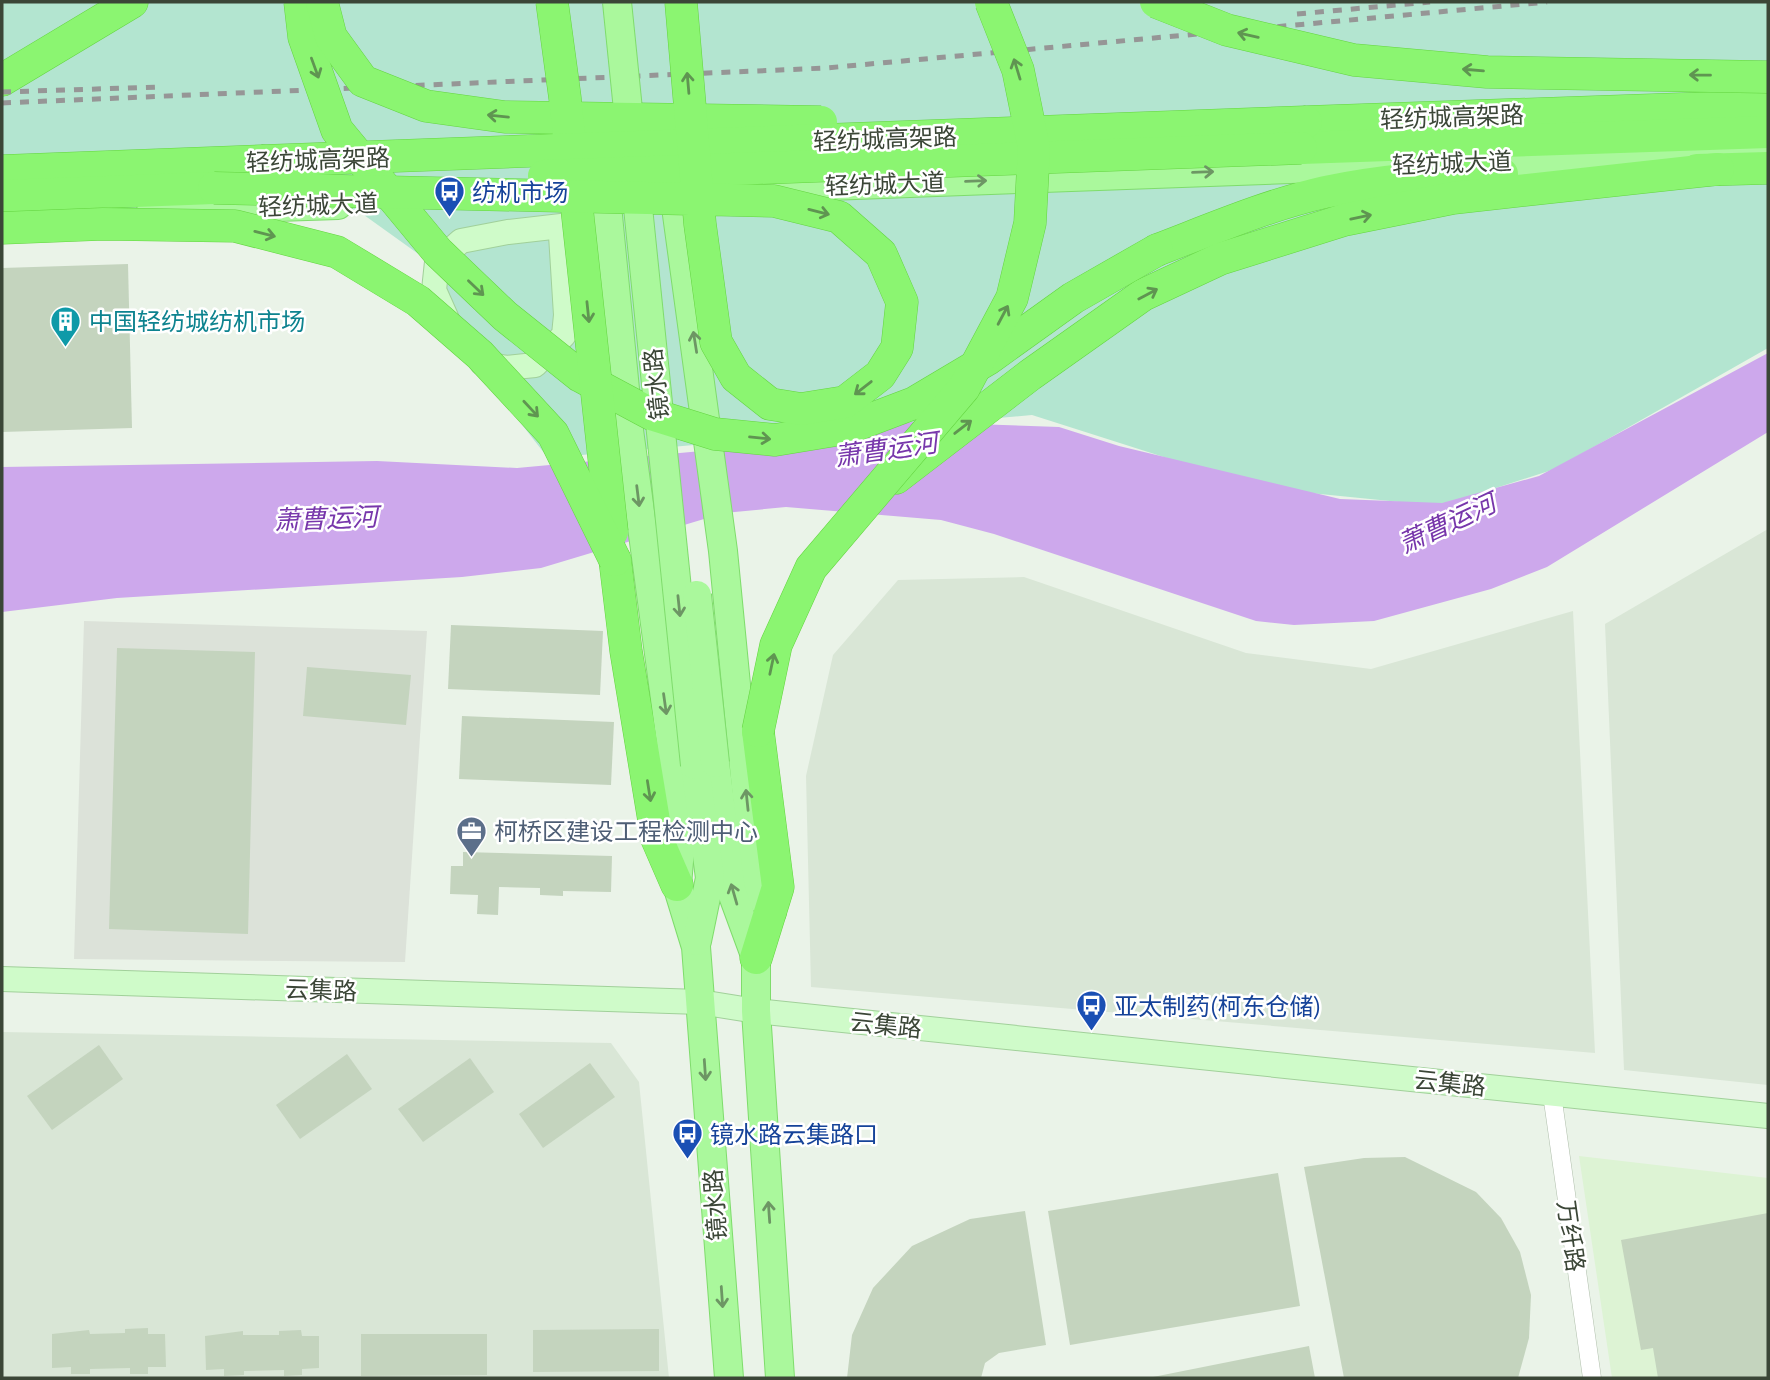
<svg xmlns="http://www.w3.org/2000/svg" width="1770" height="1380" viewBox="0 0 1770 1380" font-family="Ubuntu,'Noto Sans SC',sans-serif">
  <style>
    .residential { fill: #d9e6d6 }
    .commercial { fill: #ddf3d4 }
    .industrial { fill: #dce2d9 }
    .green { fill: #b3e5d0 }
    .water { fill: #cda8ec }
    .building { fill: #c4d4be }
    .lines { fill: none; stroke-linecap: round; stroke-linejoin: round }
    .street-casing { stroke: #afbeab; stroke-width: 19 }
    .secondary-casing { stroke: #a1d09a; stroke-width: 26 }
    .primary-casing { stroke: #7fdc6c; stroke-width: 30 }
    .highway-casing { stroke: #64d441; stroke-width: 33 }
    .street { stroke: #fff; stroke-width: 18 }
    .secondary { stroke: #cffbc9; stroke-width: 24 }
    .primary { stroke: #aaf89c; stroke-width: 28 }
    .highway { stroke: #8bf571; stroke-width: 32 }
    .rail { stroke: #969696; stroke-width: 5; stroke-dasharray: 9 9; stroke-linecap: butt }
    .primary-bridge-casing { stroke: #7fdc6c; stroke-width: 30; stroke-linecap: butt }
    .highway-bridge-casing { stroke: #64d441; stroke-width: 33; stroke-linecap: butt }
    .primary-bridge { stroke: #aaf89c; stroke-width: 28 }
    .highway-bridge { stroke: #8bf571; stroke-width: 32 }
    .oneway { stroke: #5f9551 }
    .oneway2 { stroke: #6d9664 }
    .labels { text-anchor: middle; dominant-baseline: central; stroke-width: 5; stroke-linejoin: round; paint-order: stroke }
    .street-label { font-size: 24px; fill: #3b4637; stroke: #fff }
    .transit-label { font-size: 24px; fill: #164399; stroke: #fff; text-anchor: start }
    .culture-label { font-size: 24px; fill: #0d838f; stroke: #fff; text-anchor: start }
    .service-label { font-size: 24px; fill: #4e5e75; stroke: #fff; text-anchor: start }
    .water-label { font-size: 26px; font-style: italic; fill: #7736ab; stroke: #fff }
  </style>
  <rect width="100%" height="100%" fill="#eaf3e8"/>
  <g class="residential">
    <path d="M1768,529V1085L1624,1070L1605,624Z"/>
    <path d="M1024,577L1246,653L1371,669L1573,611L1595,1053L811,987L806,776L833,655L898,580Z"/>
    <path d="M2,1032L611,1043L639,1082L669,1378H2Z"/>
  </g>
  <path class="commercial" d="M1579,1156L1768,1178V1378H1612Z"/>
  <path class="industrial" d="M84,621L427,631L405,962L74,959Z"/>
  <path class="green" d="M2,2H1768V348L1555,469L1440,506L1261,488L1032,415L548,458L502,399L436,326L424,258L357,210L2,214Z"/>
  <path class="water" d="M1768,353V432L1547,567L1491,589L1374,621L1294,625L1256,621L994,534L941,520L786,507L724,513L541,568L462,577L117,598L2,612V467L377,461L517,468L787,443L913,422L1059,427L1119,446L1340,499L1442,503L1539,476Z"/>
  <g class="building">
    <path d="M128,264L132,428L2,432V268Z"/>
    <path d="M451,625L603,631L600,695L448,689Z"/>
    <path d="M117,648L255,652L248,934L109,929Z"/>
    <path d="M307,667L411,675L406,725L303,716Z"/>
    <path d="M462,716L614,722L611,785L459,779Z"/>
    <path d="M463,852L612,856L611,892L563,891V896L540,895V888L499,887L498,915L477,914L478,895L450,894L451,866H463Z"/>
    <path d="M99,1045L123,1079L52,1130L27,1096Z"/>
    <path d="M347,1054L372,1089L300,1139L276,1105Z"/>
    <path d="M470,1058L494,1092L423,1142L398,1109Z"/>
    <path d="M590,1063L615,1097L543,1148L519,1114Z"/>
    <path d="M1405,1157L1476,1192L1501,1218L1520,1252L1531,1295L1529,1338L1518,1378H1344L1304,1167L1364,1158Z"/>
    <path d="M1278,1173L1300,1306L1070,1345L1048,1211Z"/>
    <path d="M1025,1211L1046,1345L999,1353L985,1363L981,1378H847L852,1335L873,1288L912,1246L970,1219Z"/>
    <path d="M1768,1213V1378H1658L1653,1348L1641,1350L1621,1240Z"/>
    <path d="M148,1328V1334H165L166,1367H148V1374H130V1368L90,1369V1374H71V1367L52,1368V1334L89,1330L90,1334L125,1333V1329Z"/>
    <path d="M659,1329V1371L533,1372V1330Z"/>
    <path d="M301,1330L302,1336H319V1368L302,1369V1375L284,1376V1370L244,1371V1375L224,1376V1369L206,1370L205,1336L243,1331V1335H279V1331Z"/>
    <path d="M361,1334H487V1375L361,1376Z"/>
    <path d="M1309,1346L1315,1378H1153V1377Z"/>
  </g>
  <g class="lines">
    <defs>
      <path id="street" d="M1552,1094L1592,1378"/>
      <g id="secondary">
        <path d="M450,326L434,290L437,262L461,241L508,232L596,222"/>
        <path d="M482,363L506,368L535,365L564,335L566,315L561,235"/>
        <path d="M2,979L700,1002L756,1011L1768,1116"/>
      </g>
      <g id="primary">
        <path d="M1474,163L1768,152"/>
        <path d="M604,175L629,430L682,825L677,885L696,947L729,1378"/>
        <path d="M672,178L723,551L756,890L772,912"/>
        <path d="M746,189L1426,164"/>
        <path d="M151,211L338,205"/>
        <path d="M715,763L731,890L756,958V1011L780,1378"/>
        <path d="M695,765L710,878L697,941"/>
      </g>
      <g id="highway">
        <path d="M2,80L132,2"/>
        <path d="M1306,122L1768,106"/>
        <path d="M1301,148L1768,132"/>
        <path d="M1697,170L1768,168"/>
        <path d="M2,171L262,161"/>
        <path d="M2,196L214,188"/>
        <path d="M1157,250C1212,229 1268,205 1325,192C1383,180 1443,175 1502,174"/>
        <path d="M896,478L1030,375L1143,295L1220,259L1344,220L1453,198L1718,169"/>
        <path d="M615,560L626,651L657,839L677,885"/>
        <path d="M756,958L778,887L758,731"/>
      </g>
    </defs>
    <use href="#street" class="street-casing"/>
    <use href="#secondary" class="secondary-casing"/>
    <use href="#primary" class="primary-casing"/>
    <use href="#highway" class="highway-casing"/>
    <use href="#street" class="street"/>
    <use href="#secondary" class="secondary"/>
    <use href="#primary" class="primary"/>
    <use href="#highway" class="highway"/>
    <g class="rail">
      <path d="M1297,14L1430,2"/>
      <path d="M2,92L159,87"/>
      <path d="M2,103L826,68L1547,2"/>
    </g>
    <defs>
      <g id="primary-bridge">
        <path d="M617,2L695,765"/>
        <path d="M697,595L715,763"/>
      </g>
      <g id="highway-bridge">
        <path d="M300,2L304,37L337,130L438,252L505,316L580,376L651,414L715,434L775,440L848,428L914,403L988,359L1073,298L1157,250"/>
        <path d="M322,2L331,37L363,81L426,106L505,117L821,122"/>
        <path d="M552,2L565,98L612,532"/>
        <path d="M1156,2L1227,30L1354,60L1487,72L1768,77"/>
        <path d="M262,161L1306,122"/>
        <path d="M544,176L1301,148"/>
        <path d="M214,188L774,201L839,217L881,254L902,302L897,348L880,375L845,402L801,409L770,404L736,377L716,342L700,224L681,2"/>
        <path d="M2,228L103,224L235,226L337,252L418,301L480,355L553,434L615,560"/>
        <path d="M758,731L776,645L811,568L964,388L1012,298L1030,223L1034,148L1018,70L991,2"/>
      </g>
    </defs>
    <use href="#primary-bridge" class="primary-bridge-casing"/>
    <use href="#highway-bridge" class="highway-bridge-casing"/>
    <use href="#primary-bridge" class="primary-bridge"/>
    <use href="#highway-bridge" class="highway-bridge"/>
  </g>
  <defs><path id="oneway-shaft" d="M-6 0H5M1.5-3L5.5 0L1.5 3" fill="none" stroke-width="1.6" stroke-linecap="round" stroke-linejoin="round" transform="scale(1.75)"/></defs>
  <g class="oneway">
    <use href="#oneway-shaft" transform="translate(1248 35) rotate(-167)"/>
    <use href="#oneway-shaft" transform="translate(315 68) rotate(70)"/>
    <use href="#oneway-shaft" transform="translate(1017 69) rotate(-107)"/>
    <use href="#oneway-shaft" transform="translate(1473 70) rotate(-175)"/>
    <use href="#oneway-shaft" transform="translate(1700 75) rotate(-179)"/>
    <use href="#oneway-shaft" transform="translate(688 83) rotate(-95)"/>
    <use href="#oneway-shaft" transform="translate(498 116) rotate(-174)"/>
    <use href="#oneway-shaft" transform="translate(819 212) rotate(14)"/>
    <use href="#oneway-shaft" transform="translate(1361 217) rotate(-12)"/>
    <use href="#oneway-shaft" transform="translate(265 234) rotate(14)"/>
    <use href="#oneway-shaft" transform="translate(476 288) rotate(44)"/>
    <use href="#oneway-shaft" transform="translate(1148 294) rotate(-28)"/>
    <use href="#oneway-shaft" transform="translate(588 312) rotate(84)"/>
    <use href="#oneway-shaft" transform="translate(1003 315) rotate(-62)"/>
    <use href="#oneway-shaft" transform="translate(863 388) rotate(142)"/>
    <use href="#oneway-shaft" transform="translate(531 409) rotate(47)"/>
    <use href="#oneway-shaft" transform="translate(963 427) rotate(-38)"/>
    <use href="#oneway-shaft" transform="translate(760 438) rotate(6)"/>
    <use href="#oneway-shaft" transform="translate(772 664) rotate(-78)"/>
    <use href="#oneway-shaft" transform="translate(649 791) rotate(81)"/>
  </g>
  <g class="oneway2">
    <use href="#oneway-shaft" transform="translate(1203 172) rotate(-2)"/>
    <use href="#oneway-shaft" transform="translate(976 181) rotate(-2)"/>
    <use href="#oneway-shaft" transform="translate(695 342) rotate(-99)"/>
    <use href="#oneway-shaft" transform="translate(638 496) rotate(83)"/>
    <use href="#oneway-shaft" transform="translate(679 606) rotate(84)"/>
    <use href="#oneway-shaft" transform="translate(665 704) rotate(82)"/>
    <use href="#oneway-shaft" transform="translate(747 800) rotate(-96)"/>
    <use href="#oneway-shaft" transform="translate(734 894) rotate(-106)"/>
    <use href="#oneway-shaft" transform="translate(705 1070) rotate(86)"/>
    <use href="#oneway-shaft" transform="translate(769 1212) rotate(-94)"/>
    <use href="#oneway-shaft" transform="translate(722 1297) rotate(86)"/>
  </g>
  <defs>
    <symbol id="bus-pin" viewBox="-11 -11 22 30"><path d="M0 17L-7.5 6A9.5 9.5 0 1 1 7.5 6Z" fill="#1a4fb4" stroke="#fff"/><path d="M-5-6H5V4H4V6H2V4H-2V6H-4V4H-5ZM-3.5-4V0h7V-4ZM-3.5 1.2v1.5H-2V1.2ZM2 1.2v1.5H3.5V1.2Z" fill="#fff"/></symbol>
    <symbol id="building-pin" viewBox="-11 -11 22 30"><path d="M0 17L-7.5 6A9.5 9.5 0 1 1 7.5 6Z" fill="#0f9aa8" stroke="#fff"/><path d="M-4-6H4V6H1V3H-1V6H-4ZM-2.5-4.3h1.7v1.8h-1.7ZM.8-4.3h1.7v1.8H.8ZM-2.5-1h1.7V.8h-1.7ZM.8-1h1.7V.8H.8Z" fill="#fff"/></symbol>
    <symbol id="office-pin" viewBox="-11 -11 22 30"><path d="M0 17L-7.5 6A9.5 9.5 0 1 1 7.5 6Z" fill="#5c6f8a" stroke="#fff"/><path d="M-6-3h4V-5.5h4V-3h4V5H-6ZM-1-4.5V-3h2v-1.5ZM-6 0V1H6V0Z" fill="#fff"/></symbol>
  </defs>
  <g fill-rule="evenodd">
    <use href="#bus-pin" x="432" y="174" width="35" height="47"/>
    <use href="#building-pin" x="48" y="304" width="35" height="47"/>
    <use href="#office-pin" x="454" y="814" width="35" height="47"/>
    <use href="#bus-pin" x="1074" y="988" width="35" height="47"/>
    <use href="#bus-pin" x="670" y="1116" width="35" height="47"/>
  </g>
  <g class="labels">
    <g class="street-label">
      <text transform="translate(1452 117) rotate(-2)">轻纺城高架路</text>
      <text transform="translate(885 139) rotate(-2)">轻纺城高架路</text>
      <text transform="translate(318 160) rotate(-2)">轻纺城高架路</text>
      <text transform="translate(1452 163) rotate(-2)">轻纺城大道</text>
      <text transform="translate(885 184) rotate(-2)">轻纺城大道</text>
      <text transform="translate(318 205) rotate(-2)">轻纺城大道</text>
      <text transform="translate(656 384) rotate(-96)">镜水路</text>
      <text transform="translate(321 990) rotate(2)">云集路</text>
      <text transform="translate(886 1025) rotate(6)">云集路</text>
      <text transform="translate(1450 1083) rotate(6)">云集路</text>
      <text transform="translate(715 1205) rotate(-94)">镜水路</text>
      <text transform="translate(1571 1236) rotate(82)">万纤路</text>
    </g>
    <g class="transit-label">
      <text x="472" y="192">纺机市场</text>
      <text x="1114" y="1006">亚太制药(柯东仓储)</text>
      <text x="710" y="1134">镜水路云集路口</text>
    </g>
    <g class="culture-label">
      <text x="89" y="321">中国轻纺城纺机市场</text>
    </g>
    <g class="service-label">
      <text x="494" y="831">柯桥区建设工程检测中心</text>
    </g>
    <g class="water-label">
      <text transform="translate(886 449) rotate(-8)">萧曹运河</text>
      <text transform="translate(326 518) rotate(-2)">萧曹运河</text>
      <text transform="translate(1447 523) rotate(-25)">萧曹运河</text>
    </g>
  </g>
  <rect width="1770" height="1380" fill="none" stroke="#3b4637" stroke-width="7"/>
</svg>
